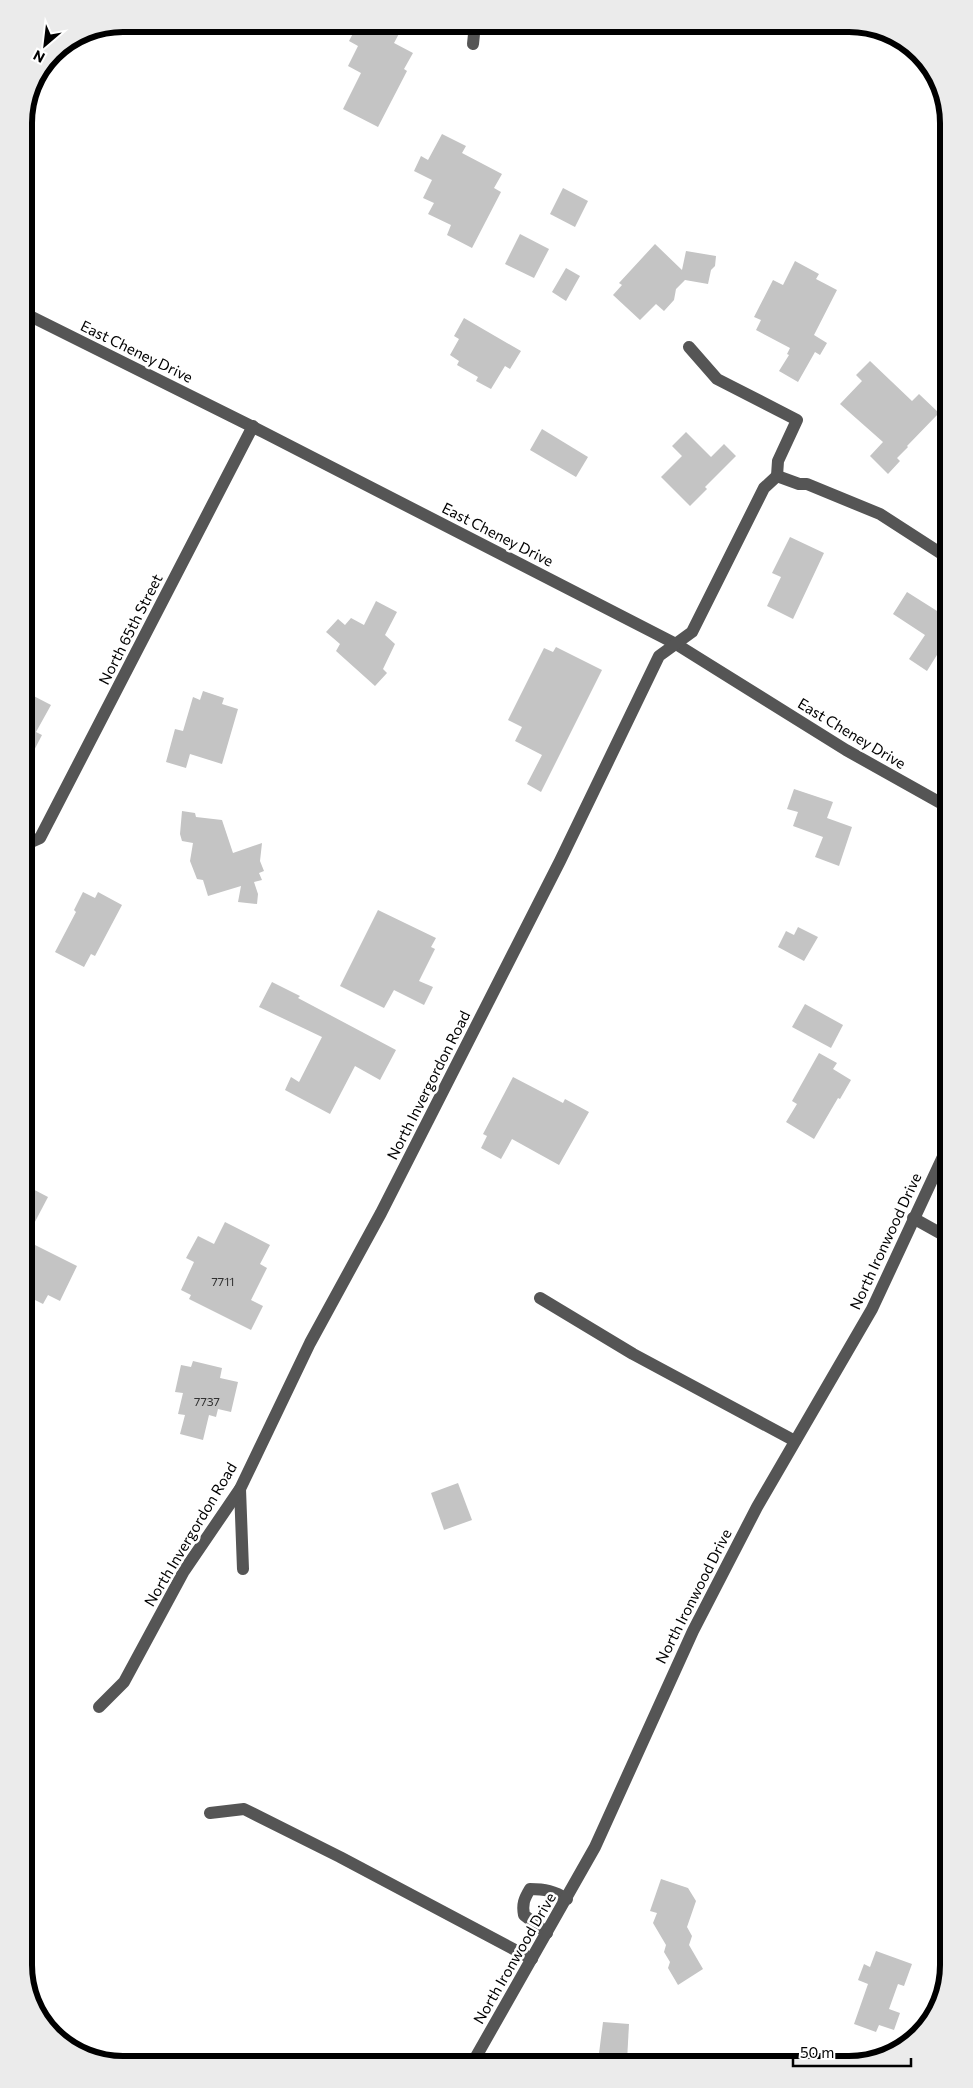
<svg xmlns="http://www.w3.org/2000/svg" width="973" height="2088" viewBox="0 0 973 2088" font-family="Commissioner,sans-serif">
  <style>
    .building { fill: #c4c4c4 }
    .lines { fill: none; stroke-linecap: round; stroke-linejoin: round }
    .minor { stroke: #555; stroke-width: 12 }
    .labels { text-anchor: middle; dominant-baseline: central; stroke-width: 5; stroke-linejoin: round; paint-order: stroke }
    .number-label { font-size: 12px; fill: #313131 }
    .street-label { font-size: 15px; fill: #000; stroke: #fff }
    .rim { fill: none; stroke: #000; stroke-width: 6 }
  </style>
  <rect width="100%" height="100%" fill="#fff"/>
  <g class="building">
    <path d="M358,24H395L402,28L394,43L413,53L404,69L407,71L378,127L343,109L361,73L348,66L358,46L349,41Z"/>
    <path d="M442,134L466,146L462,153L502,174L494,188L501,192L472,248L447,235L451,225L428,214L434,203L423,198L432,180L414,171L421,156L428,160Z"/>
    <path d="M563,188L588,201L575,227L550,214Z"/>
    <path d="M520,234L549,249L534,278L505,264Z"/>
    <path d="M655,244L682,270L686,251L716,256L715,266L711,270L708,284L685,280L676,289L674,300L664,311L656,304L640,320L613,295L622,285L619,283Z"/>
    <path d="M795,261L819,274L816,279L837,290L814,335L827,343L820,355L815,352L798,382L779,371L789,355L787,354L790,348L756,330L761,320L754,317L773,280L783,285Z"/>
    <path d="M566,268L580,276L566,301L552,292Z"/>
    <path d="M464,318L521,351L510,369L505,366L491,389L476,381L478,377L457,365L459,361L450,355L459,339L454,336Z"/>
    <path d="M870,361L912,401L919,394L939,413L907,446L908,447L897,458L900,461L888,474L870,456L883,442L840,404L862,381L856,375Z"/>
    <path d="M542,429L588,457L576,477L530,450Z"/>
    <path d="M686,432L711,457L724,444L736,456L705,487L707,489L690,506L661,477L682,456L672,446Z"/>
    <path d="M790,537L824,553L793,619L767,606L781,577L772,573Z"/>
    <path d="M907,592L945,616V642L927,671L909,659L925,635L893,614Z"/>
    <path d="M376,601L397,612L385,635L395,644L383,669L387,673L375,686L336,651L340,644L326,632L338,619L345,625L351,618L364,625Z"/>
    <path d="M556,647L602,670L541,792L527,784L542,755L515,741L522,727L508,720L544,648L553,652Z"/>
    <path d="M203,691L224,698L222,704L238,709L222,764L190,754L186,768L166,762L175,729L183,731L193,697L200,700Z"/>
    <path d="M26,692L51,705L36,732L42,735L26,766Z"/>
    <path d="M794,789L833,802L827,818L852,827L839,866L815,857L823,837L793,826L798,812L787,809Z"/>
    <path d="M182,811L195,813L196,817L222,820L233,853L262,843L260,861L264,871L259,873L262,880L254,882L258,894L257,904L238,902L241,886L208,896L203,880L197,879L190,861L193,843L182,841L180,834Z"/>
    <path d="M83,892L95,898L98,892L122,905L95,956L91,954L84,967L55,952L76,912L74,910Z"/>
    <path d="M378,910L436,938L431,947L435,949L419,981L433,987L424,1005L394,990L384,1008L340,986Z"/>
    <path d="M798,927L818,937L804,961L778,947L786,931L794,935Z"/>
    <path d="M272,982L300,996L298,998L396,1050L380,1080L355,1066L330,1114L285,1090L291,1077L299,1082L322,1037L259,1007Z"/>
    <path d="M805,1004L843,1025L831,1048L792,1027Z"/>
    <path d="M819,1053L837,1063L833,1069L851,1080L840,1099L838,1098L814,1139L786,1122L797,1104L792,1101Z"/>
    <path d="M513,1077L563,1103L565,1099L589,1112L559,1165L512,1139L501,1159L481,1148L487,1136L483,1134Z"/>
    <path d="M27,1186L48,1197L27,1237Z"/>
    <path d="M225,1222L270,1245L260,1264L267,1268L251,1300L263,1306L251,1330L189,1299L191,1295L181,1290L194,1262L186,1258L198,1236L214,1244Z"/>
    <path d="M27,1241L77,1266L60,1301L48,1295L43,1304L27,1296Z"/>
    <path d="M193,1361L222,1368L220,1378L238,1382L231,1412L218,1409L216,1417L209,1415L203,1440L180,1434L185,1415L178,1414L183,1393L175,1392L181,1365L191,1367Z"/>
    <path d="M458,1483L472,1520L444,1530L431,1493Z"/>
    <path d="M661,1879L688,1888L696,1901L687,1927L692,1936L689,1945L703,1969L678,1985L668,1968L670,1962L664,1952L666,1945L653,1923L657,1913L650,1911Z"/>
    <path d="M876,1951L912,1964L904,1986L898,1984L889,2009L900,2013L894,2030L879,2025L876,2032L854,2024L868,1984L858,1980L864,1964L870,1967Z"/>
    <path d="M603,2022L629,2024L627,2061H598Z"/>
  </g>
  <g class="lines">
    <g class="minor">
      <path d="M473,44L475,24"/>
      <path d="M24,313L263,432L676,644L846,750L946,806"/>
      <path d="M689,347L717,379L797,420L778,461L777,476"/>
      <path d="M777,476L799,484H807L880,514L945,556"/>
      <path d="M26,839L31,842L40,838L253,426"/>
      <path d="M913,1218L947,1237"/>
      <path d="M540,1298L633,1354L795,1441"/>
      <path d="M240,1489L243,1569"/>
      <path d="M99,1707L124,1682L184,1571L240,1489L310,1343L381,1213L560,861L659,656L692,632L764,488L777,476"/>
      <path d="M210,1813L244,1809L340,1857L532,1959"/>
      <path d="M547,1933L524,1915C522,1904 524,1899 530,1889C545,1889 554,1891 567,1899"/>
      <path d="M473,2062L595,1847L693,1631L757,1507L872,1309L947,1148"/>
    </g>
  </g>
  <g class="labels">
    <g class="number-label">
      <text x="223" y="1281">7711</text>
      <text x="207" y="1401">7737</text>
    </g>
    <g class="street-label">
      <text transform="translate(137 351) rotate(26)">East Cheney Drive</text>
      <text transform="translate(498 534) rotate(27)">East Cheney Drive</text>
      <text transform="translate(130 629) rotate(-63)">North 65th Street</text>
      <text transform="translate(852 733) rotate(31)">East Cheney Drive</text>
      <text transform="translate(428 1085) rotate(-63)">North Invergordon Road</text>
      <text transform="translate(885 1241) rotate(-65)">North Ironwood Drive</text>
      <text transform="translate(190 1534) rotate(-59)">North Invergordon Road</text>
      <text transform="translate(693 1596) rotate(-63)">North Ironwood Drive</text>
      <text transform="translate(514 1958) rotate(-60)">North Ironwood Drive</text>
    </g>
  </g>
  <path d="M0 0H973V2088H0ZM123 32H849A91 91 0 0 1 940 123V1965A91 91 0 0 1 849 2056H123A91 91 0 0 1 32 1965V123A91 91 0 0 1 123 32Z" fill="#ebebeb" fill-rule="evenodd"/>
  <path class="rim" d="M123 32H849A91 91 0 0 1 940 123V1965A91 91 0 0 1 849 2056H123A91 91 0 0 1 32 1965V123A91 91 0 0 1 123 32Z"/>
  <g transform="translate(45 45) rotate(208)" stroke="#ffffff" stroke-width="4" paint-order="stroke">
  <path d="M0-4L9 19L0 12L-9 19Z" fill="#000000"/>
  <text y="-8" font-size="14" font-weight="bold" text-anchor="middle" fill="#000000">N</text>
  </g>
  <path d="M793 2058v8h118v-8" fill="none" stroke="#000000" stroke-width="2.5"/>
  <text x="800" y="2058" font-size="15" fill="#000000" stroke="#ffffff" stroke-width="4" paint-order="stroke">50 m</text>
</svg>
